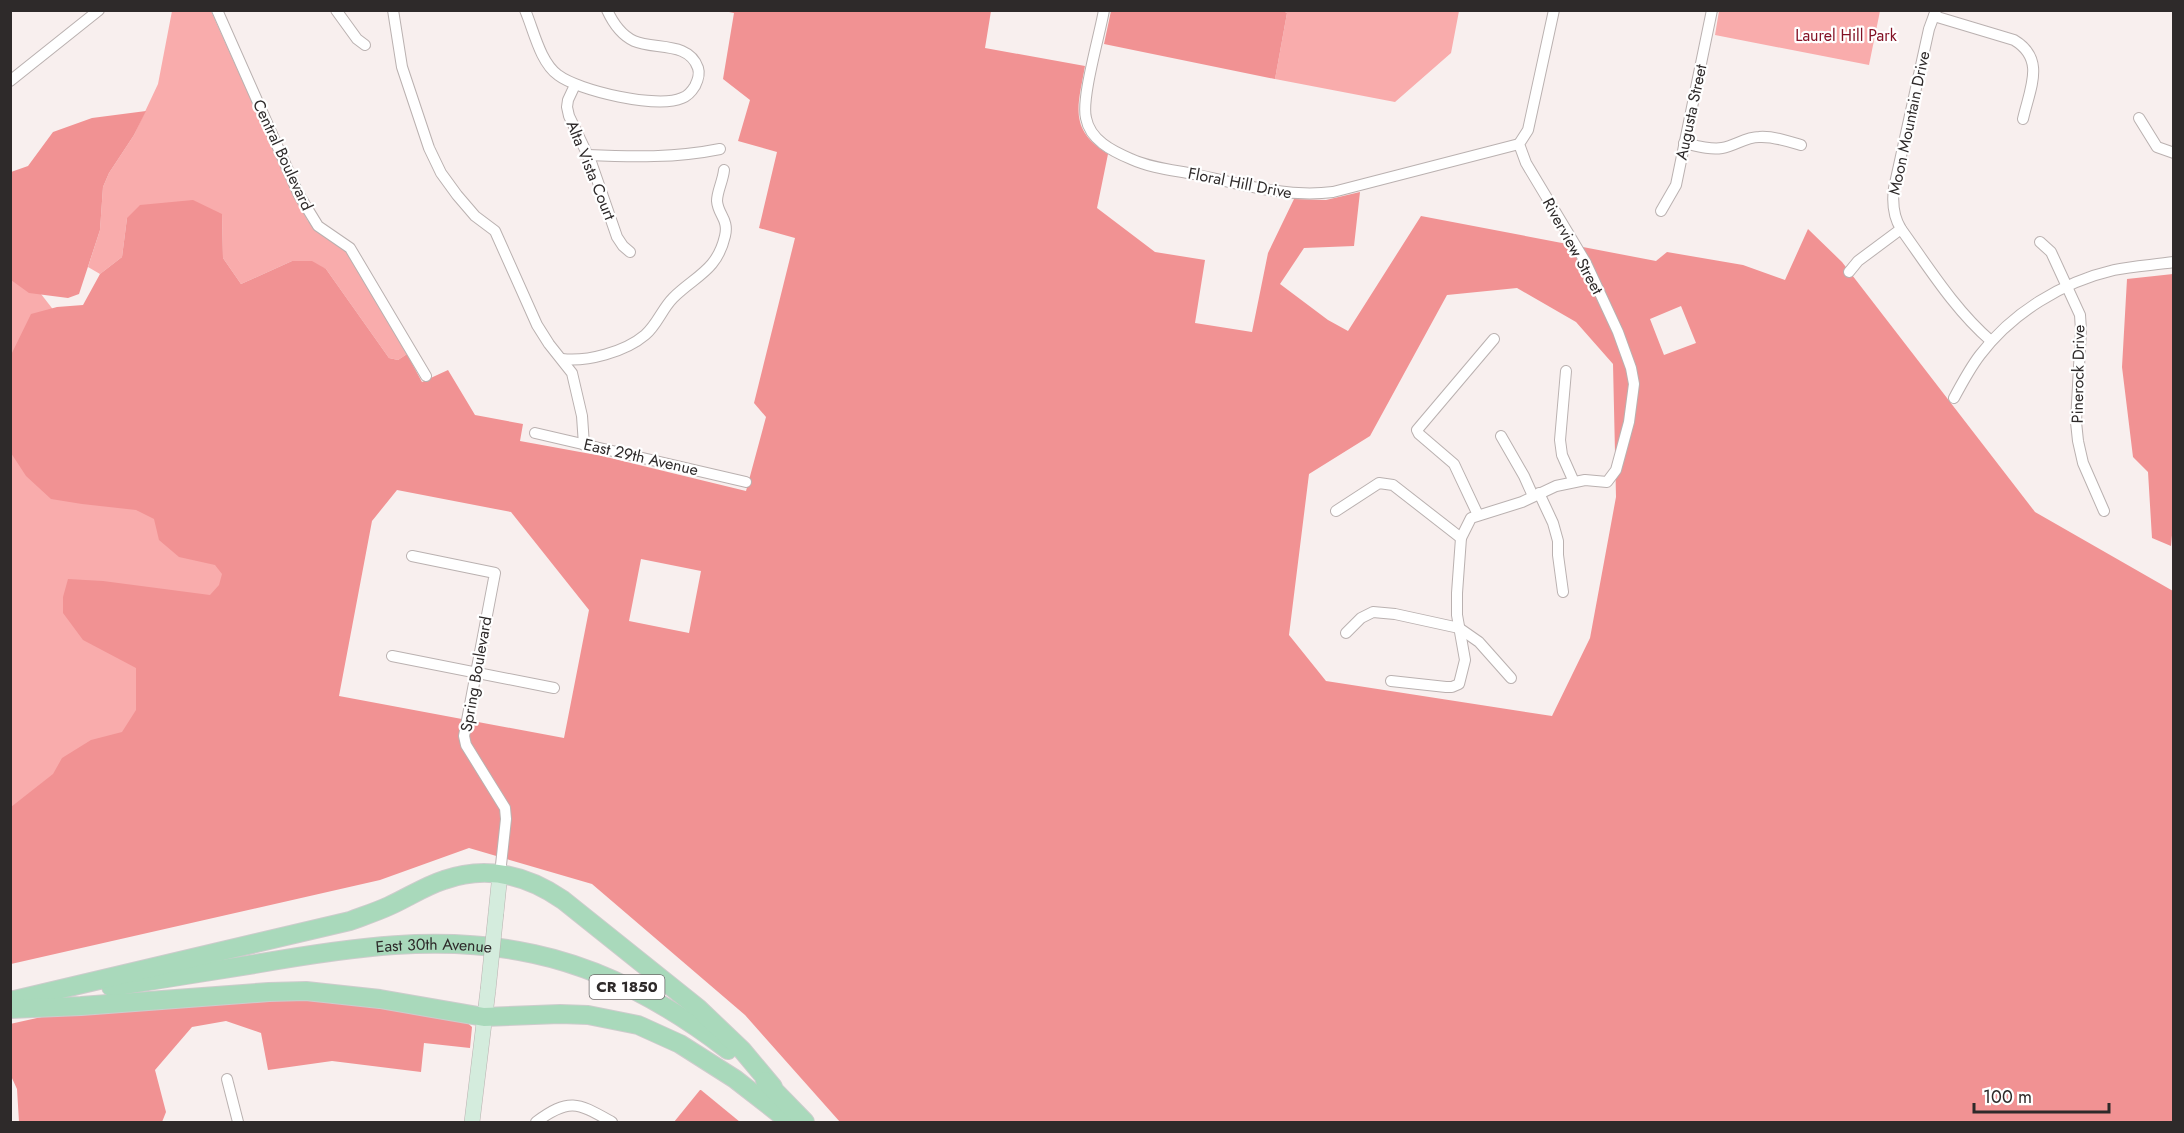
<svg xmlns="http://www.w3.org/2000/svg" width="2184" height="1133" viewBox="0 0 2184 1133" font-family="Jost,sans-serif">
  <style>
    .green { fill: #f9acac }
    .forest { fill: #f19293; fill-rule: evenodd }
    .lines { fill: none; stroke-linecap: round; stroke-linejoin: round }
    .street-casing { stroke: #bab1b0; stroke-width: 12 }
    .secondary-casing { stroke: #bab1b0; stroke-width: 16 }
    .primary-casing { stroke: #cdcccc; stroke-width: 20 }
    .street { stroke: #fff; stroke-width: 10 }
    .secondary { stroke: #d4ecdd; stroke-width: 15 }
    .primary { stroke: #a9d9bb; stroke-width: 18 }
    .secondary-bridge-casing { stroke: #bab1b0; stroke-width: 16; stroke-linecap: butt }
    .secondary-bridge { stroke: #d4ecdd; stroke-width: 15 }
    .labels { text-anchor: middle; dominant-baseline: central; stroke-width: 4.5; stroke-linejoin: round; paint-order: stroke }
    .shield { fill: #fff; stroke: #6d6a6a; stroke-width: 1.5 }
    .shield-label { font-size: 15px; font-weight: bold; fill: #2e2a2a }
    .park-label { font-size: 16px; fill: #831125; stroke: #fff }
    .street-label { font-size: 16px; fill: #2e2a2a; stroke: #fff }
  </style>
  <rect width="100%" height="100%" fill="#f8efee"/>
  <g class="green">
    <path d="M172,11H211L297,202L308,221L346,250L407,354L398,360L389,358L326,269L292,261L241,284L223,258L222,214L127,218L122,257L100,274L88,267L100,230L103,187L109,173L134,135L158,84Z"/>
    <path d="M1283,11H1459L1451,53L1395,102L1275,79L1287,13Z"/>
    <path d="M1719,11V10L1880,11L1869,65L1715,35Z"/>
    <path d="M11,263H17L237,547L219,619L129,742L11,835Z"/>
  </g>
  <g class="forest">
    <path d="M724,11H991L985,48L1085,66C1078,106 1068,129 1108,154L1097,208L1155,252L1205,260L1195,323L1252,332L1268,253L1294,199L1326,200L1360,192L1354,246L1304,248L1280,284L1328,320L1348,331L1421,216L1656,261L1667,252L1743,265L1785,280L1808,229L1842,262L2035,512L2173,591V1122H840L745,1015L592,884L469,848L380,880L11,964V807L53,774L62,758L91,740L122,732L136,710V668L83,640L63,613V597L68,579L103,581L210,595L219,585L222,574L215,565L179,557L159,540L154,519L136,510L82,504L51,499L26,476L11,453L10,357L31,314L57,307L83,305L100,274L122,257L127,218L140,205L193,200L222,214L223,258L241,284L292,261H312L326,269L389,358L398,360L407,354L422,382L448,370L475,415L523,424L520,441L602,456L746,491L766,417L754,403L795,238L759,228L777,152L738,141L750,100L723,79L734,13ZM1517,288L1576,322L1613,364L1616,497L1590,638L1552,716L1326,681L1289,635L1309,474L1370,436L1447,295ZM1681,306L1696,343L1664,355L1650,319ZM397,490L511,512L589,610L564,738L339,696L372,521ZM641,559L701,571L689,633L629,621Z"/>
    <path d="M1283,11L1287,13L1275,79L1104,44L1111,11Z"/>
    <path d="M146,111L134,135L109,173L103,187L100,230L79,294L68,298L29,293L11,280V172L28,166L53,132L92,118Z"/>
    <path d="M2173,274L2174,374L2172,377L2174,513L2171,546L2152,538L2148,472L2133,457L2122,367L2127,279Z"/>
    <path d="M294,998L318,999L463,1019L472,1027L470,1048L424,1043L421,1072L332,1061L268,1070L261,1033L226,1021L192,1027L155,1070L166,1112L162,1122H19L17,1089L11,1076L10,1024L46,1016Z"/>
    <path d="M700,1090H701L740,1122H674Z"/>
  </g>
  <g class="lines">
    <defs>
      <g id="street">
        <path d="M217,10L299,195L318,226L350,248L426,376"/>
        <path d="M336,10L357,39L365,45"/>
        <path d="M393,10L402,67L429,148L441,173L457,195L475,216L495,231L537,325L549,344L572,373L582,416L584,445"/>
        <path d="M525,10C534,31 540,62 558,75C579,91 658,109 682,98C688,96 692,91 695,86C698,80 700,74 698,68C689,41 654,50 634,41C621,35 613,23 607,10"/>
        <path d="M1104,10C1100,34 1081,98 1086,118C1090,140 1112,151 1131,159C1151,168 1173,170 1194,174C1240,184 1286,198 1333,192L1519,144"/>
        <path d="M1936,10L1929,29L1894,188C1892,203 1893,216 1901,229C1929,268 1955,310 1991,341"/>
        <path d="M1934,16L2014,40C2046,59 2030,88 2023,119"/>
        <path d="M10,81L99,10"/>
        <path d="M575,85L568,100L567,107L569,116L591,162L617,237L623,246L630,252"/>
        <path d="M2139,118L2157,147L2174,153"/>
        <path d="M1684,143C1697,146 1710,150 1722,148C1735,146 1745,137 1759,137C1773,136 1788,141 1801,145"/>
        <path d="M587,155C632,157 676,158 720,149"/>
        <path d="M1661,211L1676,185L1712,10"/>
        <path d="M2040,242L2051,252L2080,315L2081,330L2076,422L2078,441L2083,463L2104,511"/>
        <path d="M1849,272L1858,261L1901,229"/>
        <path d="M562,359C587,362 625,352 645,335C657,325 662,309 673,298C695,276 717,271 725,236C729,219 718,215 717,201C717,191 723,181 724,170"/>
        <path d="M1566,371L1560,440L1562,455L1574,482"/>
        <path d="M1954,398C1962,383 1970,368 1980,355C2012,313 2062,282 2114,270C2133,266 2154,265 2174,262"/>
        <path d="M535,433L746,482"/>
        <path d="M1501,436L1524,476L1533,496"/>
        <path d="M1539,493L1553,523L1558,541V555L1563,592"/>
        <path d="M1336,511L1379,483L1393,485L1461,538"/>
        <path d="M1478,515L1454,464L1419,434L1417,430L1494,339"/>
        <path d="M412,556L495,573L464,736L466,745L505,808L506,819L500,874"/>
        <path d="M1346,633L1361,618L1373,612L1395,614L1459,628L1479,642L1511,678"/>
        <path d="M392,656L554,688"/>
        <path d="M1391,681L1446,687H1452L1459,684L1465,660L1457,615V593L1461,538L1471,518L1522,502L1556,486L1585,480L1607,482L1616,470L1629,422L1634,384L1631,368L1618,332L1586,263L1526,163L1519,144L1528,130L1554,10"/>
        <path d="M227,1079L238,1122"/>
        <path d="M536,1122C570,1097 578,1103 612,1122"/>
      </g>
      <g id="secondary">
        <path d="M496,913L500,874"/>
        <path d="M472,1122L488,990"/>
      </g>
      <g id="primary">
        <path id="s1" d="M111,987C159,979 207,972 255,964C347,948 442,933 534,954C604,969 671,1006 728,1050"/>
        <path d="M10,1001L350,921C363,916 376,912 389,906C407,898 425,886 444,880C486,865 527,875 563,900L698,1008L742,1050L773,1087"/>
        <path d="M10,1009L81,1006L269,992L306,991L380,999L484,1017L560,1014L588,1015L638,1025L680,1044L735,1079L790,1122"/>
        <path d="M765,1081L805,1122"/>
      </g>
    </defs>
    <use href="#street" class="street-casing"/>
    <use href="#secondary" class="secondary-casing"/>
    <use href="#primary" class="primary-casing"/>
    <use href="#street" class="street"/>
    <use href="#secondary" class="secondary"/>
    <use href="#primary" class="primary"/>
    <defs>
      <path id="secondary-bridge" d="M488,990L496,913"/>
    </defs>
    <use href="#secondary-bridge" class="secondary-bridge-casing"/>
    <use href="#secondary-bridge" class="secondary-bridge"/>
  </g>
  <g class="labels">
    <rect class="shield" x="589.5" y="975" width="75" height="24" rx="4.5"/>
    <g class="shield-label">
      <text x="627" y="987">CR 1850</text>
    </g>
    <g class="park-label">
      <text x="1846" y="35">Laurel Hill Park</text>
    </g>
    <g class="street-label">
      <text transform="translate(1691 112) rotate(-78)">Augusta Street</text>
      <text transform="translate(1909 123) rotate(-78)">Moon Mountain Drive</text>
      <text transform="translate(283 155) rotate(65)">Central Boulevard</text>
      <text transform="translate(591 170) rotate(68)">Alta Vista Court</text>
      <text transform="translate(1240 183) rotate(11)">Floral Hill Drive</text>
      <text transform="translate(1573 246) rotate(61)">Riverview Street</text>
      <text transform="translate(2078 374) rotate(-89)">Pinerock Drive</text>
      <text transform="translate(641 457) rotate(13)">East 29th Avenue</text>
      <text transform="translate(476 674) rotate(-80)">Spring Boulevard</text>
      <text stroke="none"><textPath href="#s1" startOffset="326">East 30th Avenue</textPath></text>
    </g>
  </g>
  <rect width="2184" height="1133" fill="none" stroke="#2e2a2a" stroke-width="24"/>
  <path d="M1974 1103v9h135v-9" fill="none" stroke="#2e2a2a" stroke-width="3"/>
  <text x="1983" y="1103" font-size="18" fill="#2e2a2a" stroke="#ffffff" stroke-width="4.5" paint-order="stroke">100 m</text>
</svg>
